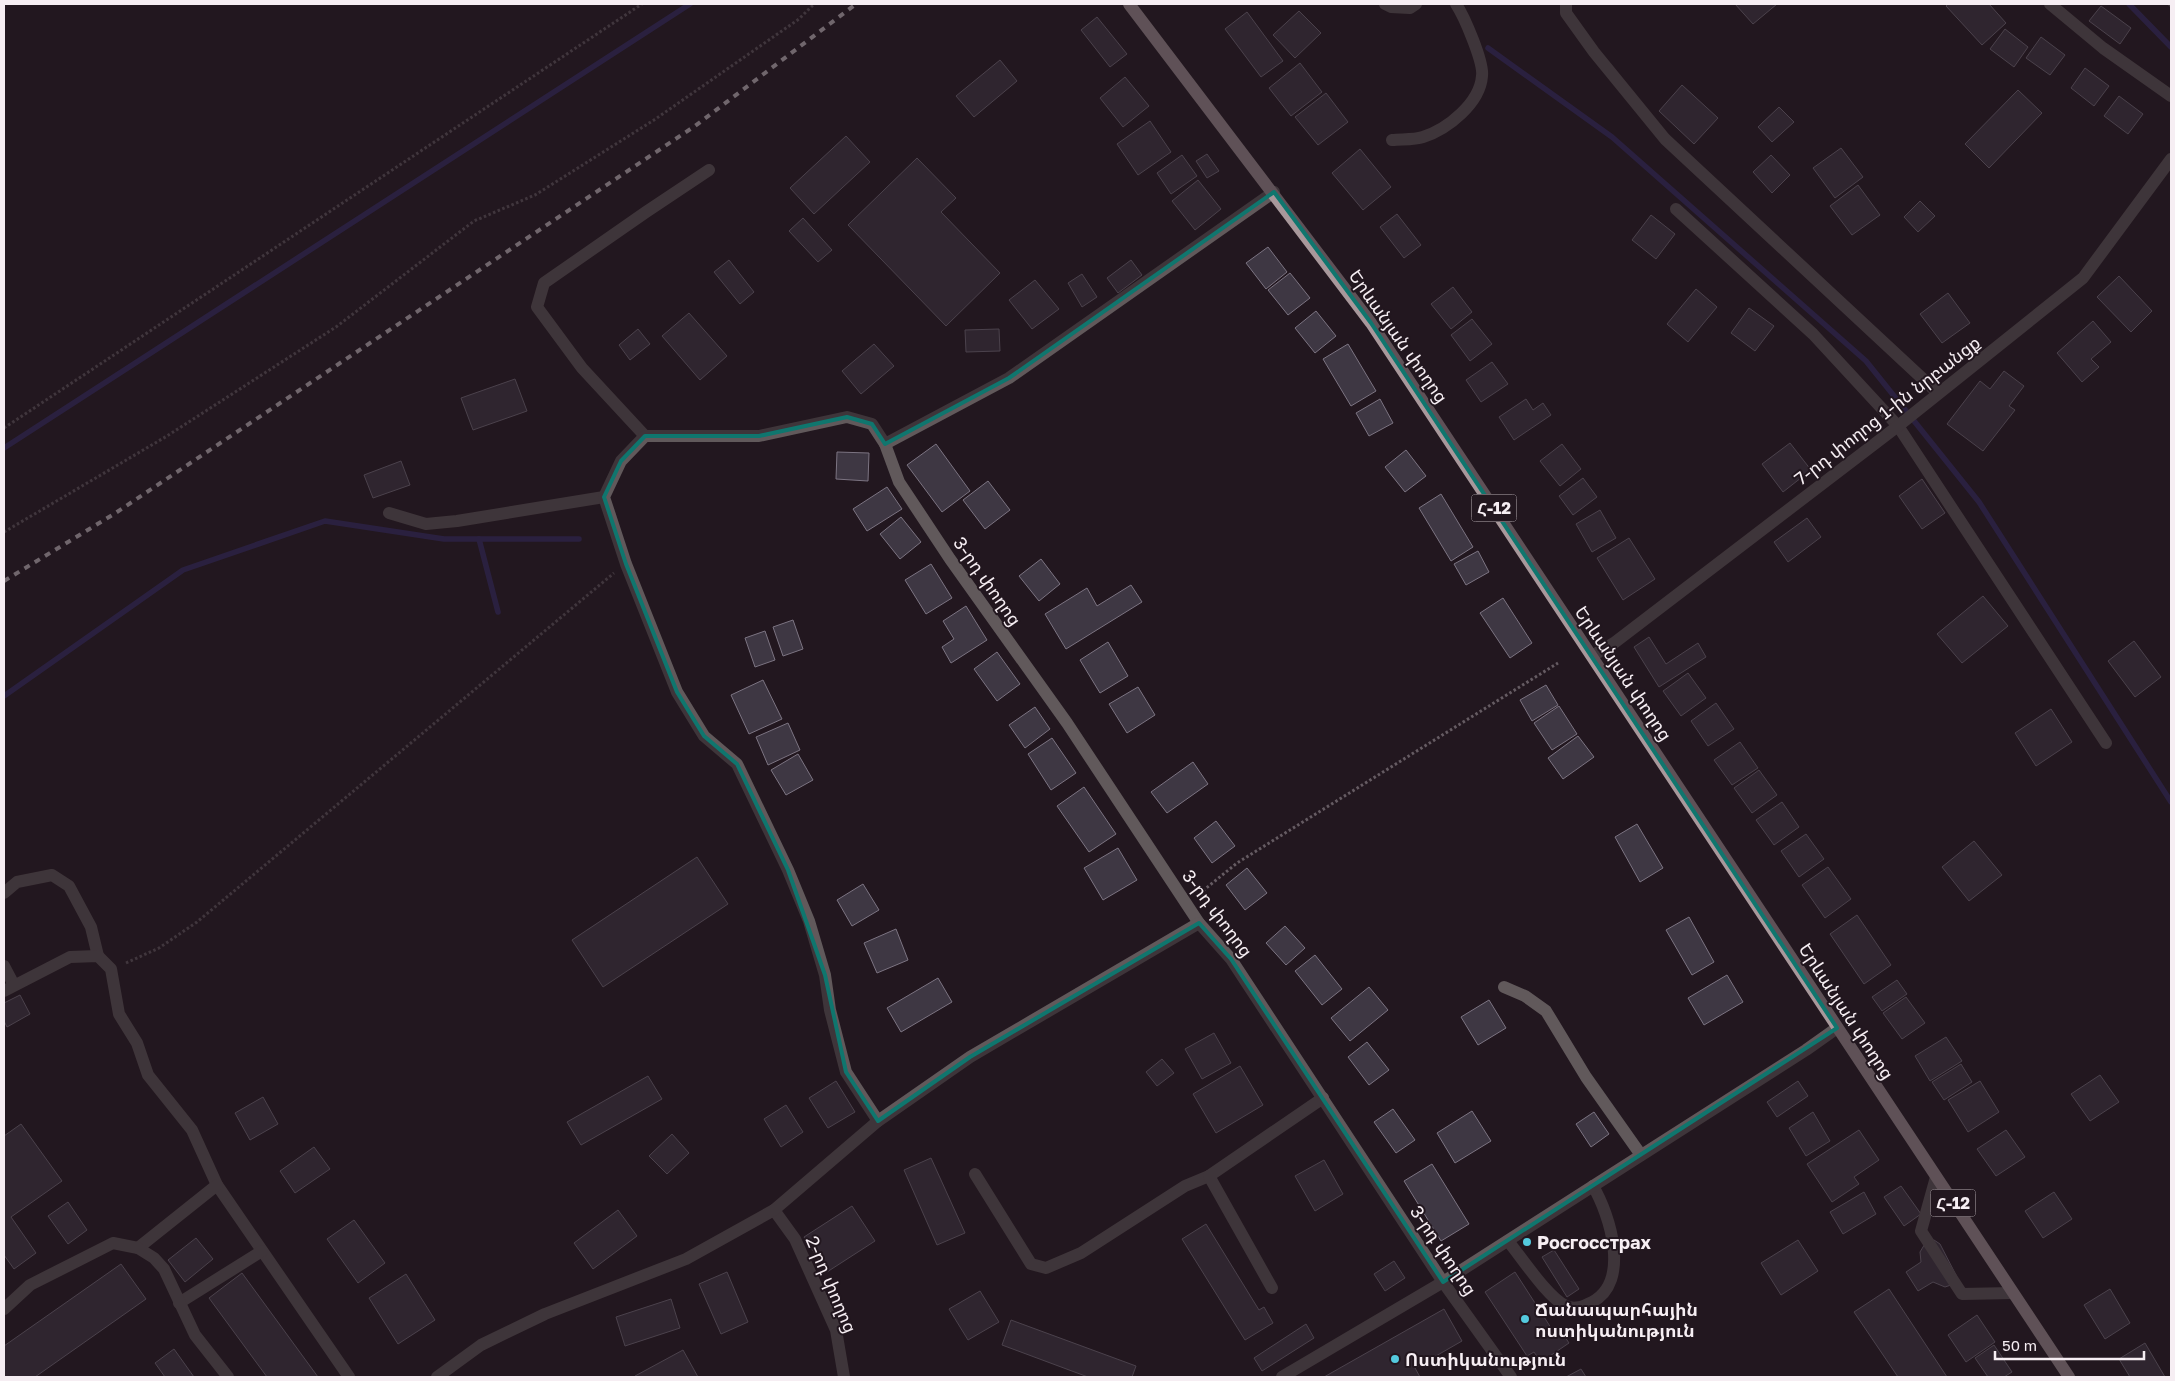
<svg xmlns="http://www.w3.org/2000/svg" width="2175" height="1381" viewBox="0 0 2175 1381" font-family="'Golos Text','Noto Sans Armenian',sans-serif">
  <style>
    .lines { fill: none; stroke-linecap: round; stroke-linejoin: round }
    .stream { stroke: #342b67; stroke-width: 5.5 }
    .building { fill: #3e3743; stroke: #7c7482 }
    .path { stroke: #655b62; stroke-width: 3; stroke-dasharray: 2.5 2.5; stroke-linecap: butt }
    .minor { stroke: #61595b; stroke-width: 12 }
    .major { stroke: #a8989b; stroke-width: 12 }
    .rail { stroke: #cec5cb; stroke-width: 4; stroke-dasharray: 6 6; stroke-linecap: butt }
    .marked { fill: none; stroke: #0f766e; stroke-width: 4; stroke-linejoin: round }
    .poi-dot { fill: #54cade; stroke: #22171f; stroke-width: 2 }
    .labels { text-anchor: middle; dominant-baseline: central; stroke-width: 4; stroke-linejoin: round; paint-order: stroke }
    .shield { fill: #22171f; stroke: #b6aeb3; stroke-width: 1 }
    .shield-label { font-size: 16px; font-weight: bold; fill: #f6eef3 }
    .street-label { font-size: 18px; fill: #f6eef3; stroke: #22171f }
    .poi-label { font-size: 18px; font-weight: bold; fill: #f6eef3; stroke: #22171f; text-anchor: start }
  </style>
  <rect width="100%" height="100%" fill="#22171f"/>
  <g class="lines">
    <g class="stream">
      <path d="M2129,4L2171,47"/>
      <path d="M1488,48L1612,137L1866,361L1979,502L2171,802"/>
      <path d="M4,448L690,4"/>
      <path d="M479,539L498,612"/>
      <path d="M4,696L183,570L325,521L444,539H579"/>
    </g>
  </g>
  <g class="building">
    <path d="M1735,4H1777L1753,24Z"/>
    <path d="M1948,4H1989L2006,23L1982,45L1946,6Z"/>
    <path d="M2101,6L2131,28L2120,44L2089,21Z"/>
    <path d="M1299,11L1321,33L1295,58L1273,35Z"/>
    <path d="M1247,12L1283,61L1261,77L1225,29Z"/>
    <path d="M1097,17L1127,54L1110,67L1081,30Z"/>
    <path d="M2005,29L2028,47L2014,67L1990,49Z"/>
    <path d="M2041,37L2065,55L2050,75L2026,58Z"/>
    <path d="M1000,60L1017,81L974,117L956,96Z"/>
    <path d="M1300,63L1322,92L1291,116L1269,88Z"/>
    <path d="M2085,68L2109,86L2094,106L2071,88Z"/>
    <path d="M1125,77L1149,106L1123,127L1100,98Z"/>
    <path d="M1682,85L1718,118L1694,144L1659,111Z"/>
    <path d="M2018,90L2042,113L1989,168L1965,144Z"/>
    <path d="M1326,93L1348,122L1318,145L1295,117Z"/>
    <path d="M2119,96L2143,114L2128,134L2104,116Z"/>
    <path d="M1779,107L1794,122L1772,142L1758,127Z"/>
    <path d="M1150,121L1171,152L1138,175L1117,144Z"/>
    <path d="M846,136L870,162L814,214L790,188Z"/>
    <path d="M1841,148L1863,177L1835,198L1813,168Z"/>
    <path d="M1360,149L1391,187L1363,210L1332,173Z"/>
    <path d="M1207,154L1219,171L1207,178L1196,161Z"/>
    <path d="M1182,155L1197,176L1171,194L1157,173Z"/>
    <path d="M1771,155L1790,175L1772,193L1753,172Z"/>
    <path d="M917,158L956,198L941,212L1000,273L946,326L848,225Z"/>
    <path d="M1198,180L1221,209L1195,230L1172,201Z"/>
    <path d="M1858,185L1880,215L1852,235L1830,206Z"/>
    <path d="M1920,201L1935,216L1918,232L1904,217Z"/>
    <path d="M1397,214L1421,245L1404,258L1380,227Z"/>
    <path d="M1651,215L1675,234L1656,259L1632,240Z"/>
    <path d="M803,218L832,250L818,262L789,231Z"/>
    <path d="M1268,247L1287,272L1266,289L1246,263Z"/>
    <path d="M729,260L754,292L740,304L714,272Z"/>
    <path d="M1131,260L1142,275L1118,293L1107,278Z"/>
    <path d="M1290,273L1310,298L1288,315L1268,290Z"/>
    <path d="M1082,274L1097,297L1082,307L1068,283Z"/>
    <path d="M2119,276L2152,311L2131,332L2097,297Z"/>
    <path d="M1035,280L1059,309L1032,329L1009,300Z"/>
    <path d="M1453,287L1472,312L1451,329L1431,304Z"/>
    <path d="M1696,289L1717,307L1688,342L1667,324Z"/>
    <path d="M1948,293L1970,323L1942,343L1920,314Z"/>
    <path d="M1749,308L1774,326L1755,351L1731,333Z"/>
    <path d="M1316,311L1336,336L1315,353L1295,328Z"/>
    <path d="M689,313L727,356L700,380L662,336Z"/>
    <path d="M1472,319L1492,344L1470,361L1451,335Z"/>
    <path d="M2093,321L2111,342L2091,359L2099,367L2082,382L2057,353Z"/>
    <path d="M638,329L650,344L630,360L619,345Z"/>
    <path d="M999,329L1000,351L966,352L965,330Z"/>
    <path d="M874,344L894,366L861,394L842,371Z"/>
    <path d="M1348,344L1376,391L1351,406L1323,359Z"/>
    <path d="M1492,362L1508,384L1481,402L1466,380Z"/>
    <path d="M2004,371L2024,386L2009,406L2015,410L1983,451L1947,424L1980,381L1990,389Z"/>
    <path d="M515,379L527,411L473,430L461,398Z"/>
    <path d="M1380,399L1393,423L1369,436L1356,413Z"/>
    <path d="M1526,399L1533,410L1543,403L1551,415L1514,440L1499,417Z"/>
    <path d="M1790,443L1811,470L1783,492L1762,464Z"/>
    <path d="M936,444L970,491L942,512L907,465Z"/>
    <path d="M1562,444L1581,469L1560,486L1540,461Z"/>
    <path d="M1406,450L1426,476L1405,492L1385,467Z"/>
    <path d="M837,452L869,453L868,481L836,479Z"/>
    <path d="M401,461L410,485L373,498L364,475Z"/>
    <path d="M1583,478L1597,497L1573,515L1559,496Z"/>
    <path d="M1922,479L1945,513L1922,529L1899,496Z"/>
    <path d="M988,481L1010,510L985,529L963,500Z"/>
    <path d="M887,487L902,509L867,531L853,509Z"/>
    <path d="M1441,494L1473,547L1451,561L1419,508Z"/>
    <path d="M1600,510L1616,538L1592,552L1576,524Z"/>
    <path d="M901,517L921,542L900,559L880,534Z"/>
    <path d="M1807,518L1821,537L1788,562L1774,542Z"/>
    <path d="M1629,538L1655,579L1623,600L1597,558Z"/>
    <path d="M1478,551L1489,572L1466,585L1454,564Z"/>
    <path d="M1041,559L1060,584L1039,601L1019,576Z"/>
    <path d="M931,564L952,598L926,614L905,580Z"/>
    <path d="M1131,585L1142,602L1066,649L1045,614L1087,588L1097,606Z"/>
    <path d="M1983,596L2008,626L1962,663L1937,634Z"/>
    <path d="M1503,598L1532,643L1510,658L1480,613Z"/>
    <path d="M966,606L987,640L951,663L942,647L954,639L943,621Z"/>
    <path d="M793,620L803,649L783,656L773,627Z"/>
    <path d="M765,631L775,660L755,667L745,638Z"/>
    <path d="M1649,637L1666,664L1698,643L1706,657L1659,687L1634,647Z"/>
    <path d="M2134,641L2161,677L2135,697L2108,661Z"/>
    <path d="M1108,642L1128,676L1100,693L1080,660Z"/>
    <path d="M997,652L1020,684L997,701L974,669Z"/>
    <path d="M1688,673L1706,698L1681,716L1663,691Z"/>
    <path d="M763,680L782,719L749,734L731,695Z"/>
    <path d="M1546,685L1558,705L1532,721L1520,700Z"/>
    <path d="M1138,687L1155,715L1127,733L1109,704Z"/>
    <path d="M1716,703L1734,729L1708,746L1691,721Z"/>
    <path d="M1559,706L1577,734L1552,750L1534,723Z"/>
    <path d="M1035,707L1050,729L1025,748L1009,725Z"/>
    <path d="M2051,709L2072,742L2036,766L2015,733Z"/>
    <path d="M788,723L800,750L768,765L756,737Z"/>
    <path d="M1578,736L1594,757L1563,779L1548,758Z"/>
    <path d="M1052,738L1076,773L1051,790L1028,754Z"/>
    <path d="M1740,742L1758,768L1732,785L1714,760Z"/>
    <path d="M798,754L813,780L786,795L771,770Z"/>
    <path d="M1193,762L1208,784L1167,813L1151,792Z"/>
    <path d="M1759,770L1777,795L1752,813L1734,788Z"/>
    <path d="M1084,787L1116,834L1089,852L1057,806Z"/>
    <path d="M1782,802L1799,827L1774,845L1756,820Z"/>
    <path d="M1216,821L1235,846L1212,863L1194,838Z"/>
    <path d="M1637,824L1663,868L1640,882L1615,837Z"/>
    <path d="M1806,834L1824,859L1799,877L1781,851Z"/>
    <path d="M1974,841L2002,875L1969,901L1942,867Z"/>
    <path d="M1118,848L1137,880L1103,900L1084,868Z"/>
    <path d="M697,857L728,904L603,987L572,940Z"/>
    <path d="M1828,867L1851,899L1825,918L1802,885Z"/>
    <path d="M1247,868L1267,893L1245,910L1226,885Z"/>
    <path d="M863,884L879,910L852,926L837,900Z"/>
    <path d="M1857,915L1891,965L1864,984L1830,934Z"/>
    <path d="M1689,917L1714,962L1692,975L1666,930Z"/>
    <path d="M1285,926L1305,948L1286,965L1266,943Z"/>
    <path d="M896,929L908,960L877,973L864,943Z"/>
    <path d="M1315,955L1342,989L1322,1005L1295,971Z"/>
    <path d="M1727,975L1743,1002L1704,1025L1688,998Z"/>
    <path d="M938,978L952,1002L901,1032L887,1008Z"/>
    <path d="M1897,980L1907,994L1882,1011L1872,997Z"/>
    <path d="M1369,987L1388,1010L1350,1041L1331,1018Z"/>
    <path d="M20,995L30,1014L7,1027L4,1021V1003Z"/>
    <path d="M1906,997L1925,1023L1902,1039L1883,1013Z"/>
    <path d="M1489,1000L1506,1028L1478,1045L1461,1017Z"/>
    <path d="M1214,1033L1231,1063L1202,1079L1185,1049Z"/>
    <path d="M1946,1037L1962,1061L1930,1081L1915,1056Z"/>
    <path d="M1367,1042L1389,1070L1369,1085L1348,1057Z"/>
    <path d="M1162,1059L1174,1073L1157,1086L1146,1072Z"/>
    <path d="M1961,1064L1972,1082L1944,1100L1932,1082Z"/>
    <path d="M1240,1066L1263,1105L1216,1133L1193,1094Z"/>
    <path d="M2100,1075L2119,1102L2090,1121L2071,1094Z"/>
    <path d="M648,1076L662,1099L581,1145L567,1122Z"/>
    <path d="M836,1081L855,1112L828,1128L809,1098Z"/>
    <path d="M1798,1081L1808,1096L1777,1117L1767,1102Z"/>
    <path d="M1980,1081L1999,1112L1968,1132L1948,1100Z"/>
    <path d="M263,1097L278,1124L250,1140L235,1113Z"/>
    <path d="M786,1105L803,1132L781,1147L764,1119Z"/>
    <path d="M1393,1109L1415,1140L1396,1153L1374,1122Z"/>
    <path d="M1472,1111L1491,1141L1455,1163L1437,1133Z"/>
    <path d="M1594,1112L1609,1134L1591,1147L1576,1124Z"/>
    <path d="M1813,1112L1830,1141L1806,1156L1789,1128Z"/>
    <path d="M21,1124L62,1181L11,1217L36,1253L14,1269L4,1255V1136Z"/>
    <path d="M1859,1130L1879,1160L1854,1177L1859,1184L1832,1202L1807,1164Z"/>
    <path d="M2006,1130L2025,1157L1996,1176L1977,1149Z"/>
    <path d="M672,1134L689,1153L667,1174L649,1156Z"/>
    <path d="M314,1147L330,1169L295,1193L280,1171Z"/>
    <path d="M931,1158L965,1233L937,1245L904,1170Z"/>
    <path d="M1324,1160L1343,1194L1315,1211L1295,1176Z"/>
    <path d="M1432,1164L1469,1224L1441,1241L1404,1181Z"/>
    <path d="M1901,1186L1921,1214L1904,1226L1884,1197Z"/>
    <path d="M1864,1192L1876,1214L1843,1234L1830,1212Z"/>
    <path d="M2054,1192L2072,1219L2043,1238L2025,1211Z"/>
    <path d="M68,1202L87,1230L68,1244L48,1216Z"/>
    <path d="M852,1206L875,1241L827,1272L804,1237Z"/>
    <path d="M618,1210L637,1236L593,1269L574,1243Z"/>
    <path d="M354,1220L385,1263L358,1283L327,1239Z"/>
    <path d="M1206,1224L1259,1310L1264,1307L1273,1323L1245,1340L1182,1239Z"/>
    <path d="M196,1238L213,1259L185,1282L168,1260Z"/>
    <path d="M1798,1240L1818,1271L1781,1295L1761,1263Z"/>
    <path d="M1934,1240L1940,1244L1956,1275L1951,1285L1945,1287L1933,1282L1918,1291L1906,1272L1921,1262L1920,1252L1926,1242Z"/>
    <path d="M1554,1250L1579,1289L1567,1297L1542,1257Z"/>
    <path d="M1394,1261L1405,1278L1385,1291L1374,1274Z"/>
    <path d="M121,1264L146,1299L35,1377H4V1346Z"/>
    <path d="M727,1272L748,1322L721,1334L699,1284Z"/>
    <path d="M1515,1272L1555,1334L1561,1331L1569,1343L1541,1362L1534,1352L1527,1356L1485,1292Z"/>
    <path d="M242,1273L318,1377H267L209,1298Z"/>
    <path d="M406,1274L435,1320L398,1344L369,1298Z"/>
    <path d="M1889,1289L1947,1377H1898L1854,1312Z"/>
    <path d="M2110,1289L2130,1323L2105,1339L2084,1305Z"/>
    <path d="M980,1291L999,1322L968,1340L949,1309Z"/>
    <path d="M671,1299L680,1328L625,1346L616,1317Z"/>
    <path d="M1444,1309L1462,1341L1415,1368L1420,1377H1324Z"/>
    <path d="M1977,1315L1995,1342L1966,1362L1948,1335Z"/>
    <path d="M1011,1320L1136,1366L1132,1377H1088L1002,1345Z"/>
    <path d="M1306,1324L1314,1338L1262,1371L1254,1358Z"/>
    <path d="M2145,1343L2165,1377H2130L2119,1359Z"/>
    <path d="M1994,1345L2012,1372L2004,1377H1988L1975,1358Z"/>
    <path d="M174,1349L194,1377H165L155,1363Z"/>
    <path d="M683,1350L698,1377H635V1376Z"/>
    <path d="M1581,1369L1586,1377H1566Z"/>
  </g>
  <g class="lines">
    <g class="path">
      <path d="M2169,4L2171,6"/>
      <path d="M4,428L642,4"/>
      <path d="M4,532L167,436L336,327L474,221L535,195L654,120L799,19L814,4"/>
      <path d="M1199,894L1237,863L1558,663"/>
      <path d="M126,963L159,948L197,922L614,573"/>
    </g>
    <g class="minor">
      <path d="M1385,4L1391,7L1410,8L1416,4"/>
      <path d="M1566,4V13L1594,52L1665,139L1938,393"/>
      <path d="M2050,4L2103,48L2171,96"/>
      <path d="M1392,140C1402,139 1414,140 1423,137C1448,129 1480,103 1482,76C1484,62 1464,16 1456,4"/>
      <path d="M1676,209L1813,334L1898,426L2106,743"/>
      <path d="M645,436L582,368L537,307L544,283L646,212L709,170"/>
      <path d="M885,444L1009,378L1274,192"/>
      <path d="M389,513L426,524L457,521L604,497"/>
      <path d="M1592,656L1614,643L1898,426L2083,278L2171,159"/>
      <path d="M4,893L17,882L52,875L69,886L91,927L98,956"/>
      <path d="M4,966L14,985"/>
      <path d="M1504,987L1525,996L1546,1011L1586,1077L1641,1155"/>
      <path d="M4,991L70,957L98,956L111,969L119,1014L137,1043L148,1075L192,1130L217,1185L349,1377"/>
      <path d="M878,1121L846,1072L830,1010L825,975L809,921L788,870L737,764L704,736L677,692L626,564L604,497L621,461L645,436H759L847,417L872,424L885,444L899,482L950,559L1067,723L1199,923L1231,959L1443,1282L1511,1377"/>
      <path d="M975,1174L1031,1264L1046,1268L1081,1253L1185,1186L1209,1176"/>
      <path d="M1936,1177L1921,1231L1962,1294L2013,1293"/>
      <path d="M774,1210L795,1239L836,1330L844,1377"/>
      <path d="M1508,1241C1522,1258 1548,1298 1566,1306C1575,1310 1584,1306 1592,1302C1631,1282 1610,1215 1593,1186"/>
      <path d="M138,1248L217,1185"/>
      <path d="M1272,1288L1209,1176L1323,1098"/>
      <path d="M179,1303L262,1251"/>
      <path d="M4,1309L30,1285L113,1243L138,1248L154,1258L164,1269L195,1335L228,1377"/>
      <path d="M437,1377L481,1345L545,1314L686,1259L774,1210L878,1121L970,1057L1199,923"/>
      <path d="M1282,1377L1443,1282L1806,1050L1837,1028"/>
    </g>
    <path class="major" d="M1129,4L1371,323L2069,1377"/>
    <path class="rail" d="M4,581L114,514L695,126L856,4"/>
  </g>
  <path d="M0 0H2175V1381H0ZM1274,192L1371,323L1837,1028L1443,1282L1231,959L1199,923L970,1057L878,1121L846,1072L825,975L788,870L737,764L704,736L677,692L626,564L604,497L621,461L645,436H759L847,417L872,424L885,444L1009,378Z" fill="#22171f" fill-opacity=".55" fill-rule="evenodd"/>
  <path class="marked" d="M1274,192L1371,323L1837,1028L1443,1282L1231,959L1199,923L970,1057L878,1121L846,1072L825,975L788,870L737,764L704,736L677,692L626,564L604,497L621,461L645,436H759L847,417L872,424L885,444L1009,378Z"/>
  <g class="poi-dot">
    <circle cx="1527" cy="1242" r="5"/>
    <circle cx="1525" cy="1319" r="5"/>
    <circle cx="1395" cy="1359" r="5"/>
  </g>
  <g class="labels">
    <g class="shield">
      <rect x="1471.5" y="494.5" width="45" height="27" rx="4"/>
      <rect x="1930.5" y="1189.5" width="45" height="27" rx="4"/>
    </g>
    <g class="shield-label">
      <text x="1494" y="508">Հ-12</text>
      <text x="1953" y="1203">Հ-12</text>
    </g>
    <g class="street-label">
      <text transform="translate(1399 336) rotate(55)">Երևանյան փողոց</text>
      <text transform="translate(1887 410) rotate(-38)">7-րդ փողոց 1-ին նրբանցք</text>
      <text transform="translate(988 581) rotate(55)">3-րդ փողոց</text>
      <text transform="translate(1624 673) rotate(56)">Երևանյան փողոց</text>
      <text transform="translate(1218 913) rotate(53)">3-րդ փողոց</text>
      <text transform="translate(1847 1011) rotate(57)">Երևանյան փողոց</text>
      <text transform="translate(1444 1250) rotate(56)">3-րդ փողոց</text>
      <text transform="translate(832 1284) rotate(67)">2-րդ փողոց</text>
    </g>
    <g class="poi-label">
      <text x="1537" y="1242">Росгосстрах</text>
      <text x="1535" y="1309">Ճանապարհային<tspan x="1535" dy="21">ոստիկանություն</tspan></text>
      <text x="1405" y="1359">Ոստիկանություն</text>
    </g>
  </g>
  <rect width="2175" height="1381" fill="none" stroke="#f6eef3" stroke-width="10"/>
  <path d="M1995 1351v8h149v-8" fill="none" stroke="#f6eef3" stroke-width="2.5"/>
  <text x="2002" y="1351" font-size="15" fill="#f6eef3" stroke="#22171f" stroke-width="4" paint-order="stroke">50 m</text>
</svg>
